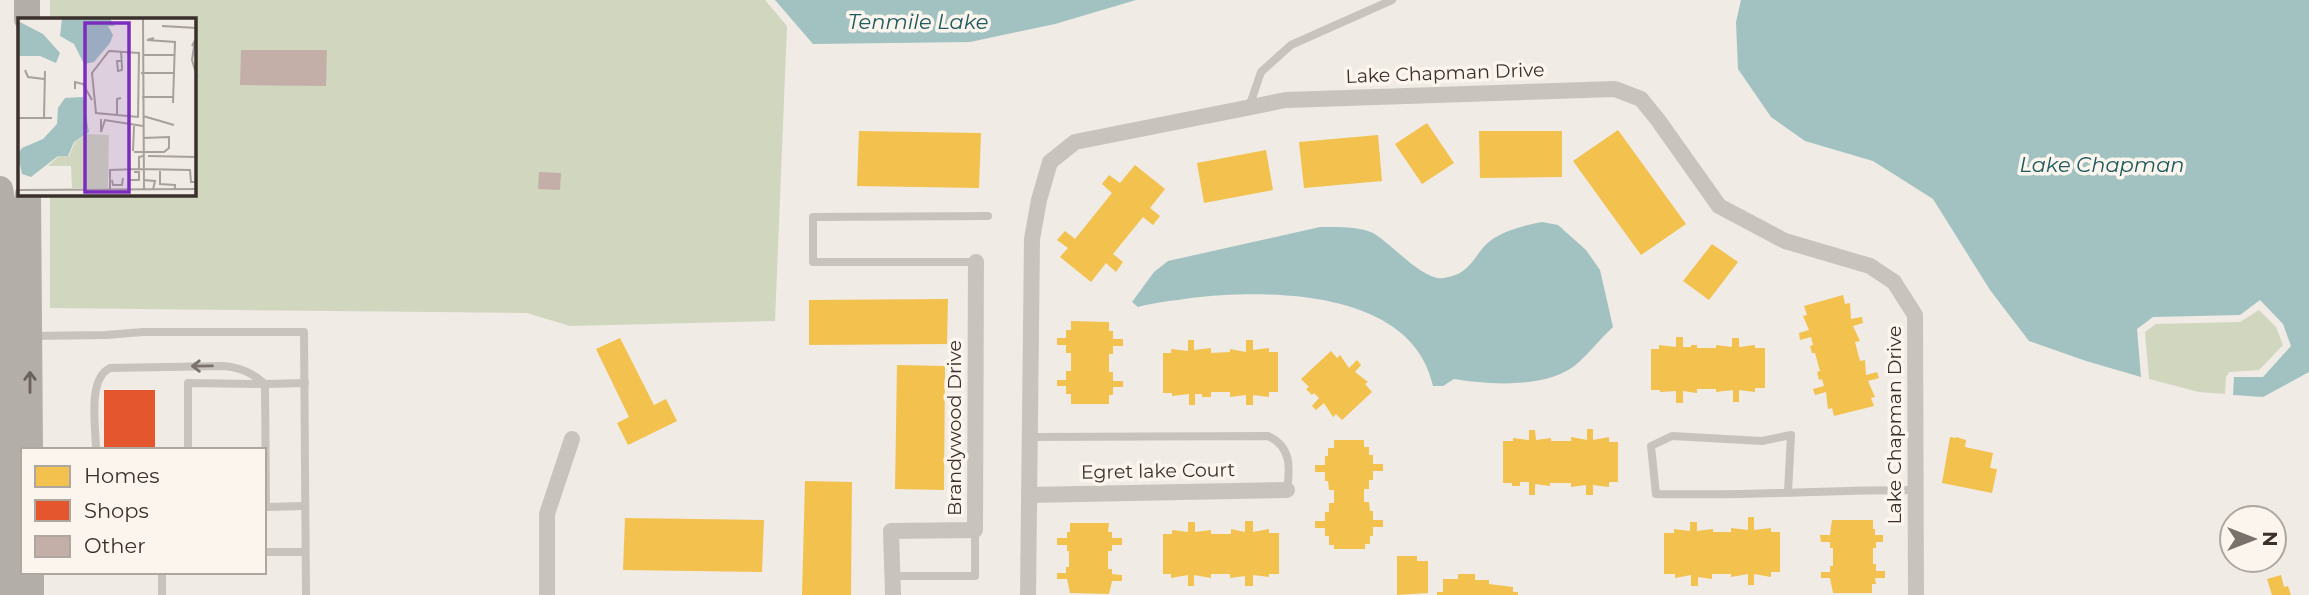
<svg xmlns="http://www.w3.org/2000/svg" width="2309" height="595" viewBox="0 0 2309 595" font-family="Montserrat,sans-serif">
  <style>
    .green { fill: #d1d6bf }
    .water { fill: #a1c2c1 }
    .homes { fill: #f2c14e }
    .shops { fill: #e4572e }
    .building { fill: #c3afa7 }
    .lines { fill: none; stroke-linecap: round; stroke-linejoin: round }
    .service { stroke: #c9c3be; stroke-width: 8 }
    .minor { stroke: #c9c3be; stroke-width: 16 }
    .trunk { stroke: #b4aea8; stroke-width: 26 }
    .oneway { stroke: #7b726d }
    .oneway2 { stroke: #6b625d }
    .labels { text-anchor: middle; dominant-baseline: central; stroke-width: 7; stroke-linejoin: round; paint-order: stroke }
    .street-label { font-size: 19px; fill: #3b302b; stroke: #fbf5ee }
    .water-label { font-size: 21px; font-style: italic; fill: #1f5a5e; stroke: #fbf5ee }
    .inset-road { fill: none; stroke: #a8a09b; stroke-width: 2 }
    .view { fill: #7b2cbf; fill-opacity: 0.15; stroke: #7b2cbf; stroke-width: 3.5 }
    .inset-edge { fill: none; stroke: #3b302b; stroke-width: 3.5 }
  </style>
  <rect width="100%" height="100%" fill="#f0ebe5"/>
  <g class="green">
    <path d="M50,0H765L787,26L775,321L570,326L527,313L50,308V194H194V19H50Z"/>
    <path d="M2259,310L2276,327L2283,345L2259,370L2229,372L2226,377L2225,394L2199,392L2149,379L2145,332L2156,324L2240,322Z"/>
  </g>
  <g class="water">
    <path d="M775,0H1136L1055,24L970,42L813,44Z"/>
    <path d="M1741,0H2309V372L2263,397L2233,395L2234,377H2263L2291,346L2283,324L2260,300L2240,315L2153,317L2137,329L2141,377L2086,361L2029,341L1990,290L1933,199L1873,161L1805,141L1771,117L1738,69L1736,22Z"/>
    <path d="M1542,222L1558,225L1586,250L1600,270L1613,327C1601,338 1591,351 1579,362C1550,389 1490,385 1454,379L1443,386H1433C1412,289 1269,289 1191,298C1173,301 1155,302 1138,307L1132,302L1154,272L1168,261L1320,227C1336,227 1358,226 1373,233C1391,243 1424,282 1444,278C1476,273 1473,250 1496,237C1510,229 1527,225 1542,222Z"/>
  </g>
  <g class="homes">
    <path d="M1427,123L1454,163L1422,184L1395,144Z"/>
    <path d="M1618,130L1686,224L1641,255L1573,161Z"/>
    <path d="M859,131L981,133L979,188L857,186Z"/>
    <path d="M1479,131H1562V177L1480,178Z"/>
    <path d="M1378,135L1382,181L1304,188L1299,142Z"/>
    <path d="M1266,150L1273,190L1204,203L1197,163Z"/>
    <path d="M1135,165L1165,189L1150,208L1160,216L1153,225L1143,217L1113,254L1123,262L1116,272L1106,263L1091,282L1060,257L1068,248L1057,240L1065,231L1075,239L1112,193L1102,184L1109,175L1120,183Z"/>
    <path d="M1712,244L1738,262L1709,300L1683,281Z"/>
    <path d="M1843,295L1845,304L1850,303L1851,319L1862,317L1863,323L1853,326L1860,341L1855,342L1860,361L1865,360L1866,375L1877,372L1879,378L1868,381L1875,397L1871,398L1874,406L1834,416L1832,408L1828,409L1826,392L1815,395L1813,389L1824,386L1822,379L1819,380L1817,372L1820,371L1815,353H1812L1810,346L1813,345L1811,337L1800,340L1799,333L1809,330L1803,316L1807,315L1804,306Z"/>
    <path d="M948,299L947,344L809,345V300Z"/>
    <path d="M1071,321L1109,322V331H1113V339H1123V346H1113V354H1109V372H1113V381H1123V387H1113V395H1109V404H1071V394H1066V386H1057V380H1066V371H1071V353H1066V345H1057V338H1066V330H1071Z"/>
    <path d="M1676,337H1683V347H1691V345H1697V348H1716V345L1732,347V338H1739V347L1755,345V348H1765V388H1755V392L1739,390V402H1733V390L1716,392V389H1697V393L1683,391V403H1676V391L1660,392V390H1651V349H1659V345L1676,347Z"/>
    <path d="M620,338L654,405L666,399L677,421L628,445L617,423L629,417L596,349Z"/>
    <path d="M1188,340H1194V350L1211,348V353L1230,352V349L1246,352V340H1253V350L1269,348V352H1278V392H1269V397L1253,395V405H1246V395L1230,397V392H1211V397H1202V394H1195V405H1189V394L1172,396V393H1163V353H1171V349L1188,351Z"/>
    <path d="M1331,351L1337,358L1340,355L1349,368L1357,360L1361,365L1355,372L1368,382L1365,384L1372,392L1342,420L1336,414L1333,417L1324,403L1316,410L1312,406L1319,398L1314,393L1312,395L1306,389L1309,387L1301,379Z"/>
    <path d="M897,365L945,366L944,490L895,489Z"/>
    <path d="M1587,429H1593V440L1609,437V442H1618V482H1609V487L1593,485V495H1586V485L1571,487V483H1550V486L1535,484V495H1529V482H1520V486H1512V483H1503V441H1513V438L1529,440V430H1535L1536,440L1551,438V441H1571V437L1587,440Z"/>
    <path d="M1950,437L1956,438V437L1966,440L1965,447L1993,453L1990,468L1997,469L1992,493L1942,483Z"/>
    <path d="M1334,440H1364V447H1369V455H1373V464H1383V471H1373V480H1369V489H1364V502H1369L1370,511H1373V520H1383V527H1373V536H1370V544H1365V549H1334V545H1329V536H1325V528H1315V521H1325V512H1329V503H1334V490H1329L1328,481H1325V472H1315V465H1325V456H1328V448H1334Z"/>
    <path d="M805,481L852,482L851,595H802Z"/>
    <path d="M1748,517H1754V530L1771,528V532H1780V572H1771V577L1754,574V585H1748V574L1731,577V574H1712V579L1698,577V586H1691V575L1675,578V574H1664V533H1674V529L1690,531V522H1697V531L1713,529V532H1731V528L1748,530Z"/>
    <path d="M625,518L764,520L762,572L623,570Z"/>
    <path d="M1832,520H1873V529H1875V535H1883V542H1876V548H1873V564H1876V571H1885V578H1875L1876,584H1872V593H1833L1830,578H1821V572H1830V566H1833V548H1830V542H1821L1820,535H1830Z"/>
    <path d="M1245,521H1253V532L1269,529V533H1279V574H1269V577L1253,575V586H1245V576L1230,578V574H1211V578L1194,575V586H1188V575L1171,578V574H1163V534H1172V530L1188,532V522H1195V532L1211,530V534H1231V529L1245,532Z"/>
    <path d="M1070,523H1109L1108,532H1112V538H1122V545H1112V551H1108V569H1112V574L1122,575V581H1112L1109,594L1070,593L1067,579H1057V573H1066V567H1069V551H1067V545H1057V538H1067V532H1070Z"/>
    <path d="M1397,556H1417V561H1428V593L1397,595Z"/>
    <path d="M1458,574H1475V580H1489V584L1513,587V592H1518V595H1437V592H1443V579H1458Z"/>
    <path d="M2281,575L2284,587L2288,586L2291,595H2272L2267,579Z"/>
  </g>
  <rect class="shops" x="104" y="390" width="51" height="60"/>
  <g class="building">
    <path d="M241,50H327L326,86L240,85Z"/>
    <path d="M539,172L561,173L560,190L538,189Z"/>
  </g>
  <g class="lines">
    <g class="service">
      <path d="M1249,107L1261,72L1291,45L1392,0"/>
      <path d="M976,262H813V217L988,216"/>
      <path d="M31,336L106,335L143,332H304L306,595"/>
      <path d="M305,383L265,384L266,507L305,506"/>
      <path d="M1030,437L1268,436C1292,447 1290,468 1287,490"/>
      <path d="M96,450C96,427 87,379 110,368L222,366C239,367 251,372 265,384"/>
      <path d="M188,450V383L265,384"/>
      <path d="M1788,492L1791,435L1762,441L1672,436L1651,446L1656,494C1742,496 1829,490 1916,490"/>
      <path d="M264,552H305"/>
      <path d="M162,572V595"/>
      <path d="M893,576H975V530"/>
    </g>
    <g class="minor">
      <path d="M1029,495L1287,490"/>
      <path d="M547,595V514L572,439"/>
      <path d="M893,595L891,531L975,530L976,262"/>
      <path d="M1028,595L1032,239L1039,200L1050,162L1075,142L1286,100L1615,89L1641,99L1658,120L1719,206L1785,241L1870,266L1894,282L1915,315L1916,595"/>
    </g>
    <g class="trunk">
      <path d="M27,0V19"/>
      <path d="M0,189L6,221L8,595"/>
      <path d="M28,194L30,450"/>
      <path d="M31,572V595"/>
    </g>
  </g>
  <defs><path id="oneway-shaft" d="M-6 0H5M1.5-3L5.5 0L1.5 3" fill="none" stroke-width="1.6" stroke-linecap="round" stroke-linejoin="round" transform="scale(1.75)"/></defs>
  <use class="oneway" href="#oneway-shaft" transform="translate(202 366) rotate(179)"/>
  <use class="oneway2" href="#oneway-shaft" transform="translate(30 382) rotate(-90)"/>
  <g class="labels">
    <g class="street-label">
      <text transform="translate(1445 73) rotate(-2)">Lake Chapman Drive</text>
      <text transform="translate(1894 425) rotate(-90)">Lake Chapman Drive</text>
      <text transform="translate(954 428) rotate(-90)">Brandywood Drive</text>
      <text transform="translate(1158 471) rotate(-1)">Egret lake Court</text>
    </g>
    <g class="water-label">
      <text x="918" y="21">Tenmile Lake</text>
      <text x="2102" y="164">Lake Chapman</text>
    </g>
  </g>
  <g transform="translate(18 18)">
    <rect width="178" height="178" fill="#f0ebe5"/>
    <path d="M69,116L91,117L90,170H54L53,148H30L41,138H51L57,124Z" fill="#d1d6bf"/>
    <path d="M44,0L92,1L97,8H90L95,17L92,25L76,44L66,46L56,26L42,18ZM0,3L25,16L42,35L38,45L22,38H0ZM65,79L71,114L56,124L50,138H40L13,159L4,156L0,136L4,130L25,121L39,106L40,90L47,80Z" fill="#a1c2c1"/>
    <path class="inset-road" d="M125,0L126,171M144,8L179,10M136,20L129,22L157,24L155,85M174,28L177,22L174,42L179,59M91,33L121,35L120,99L78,95L74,55ZM103,33L104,49V52L100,53L99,43H104M125,37H157M7,52L10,59L26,61M123,55H157M57,71V64L65,66L74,82M124,79H155M99,98V81L103,80M125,98L156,107M0,100H34M26,100L27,53M83,101V114L87,102L125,108M115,133L116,108M116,134H146L151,130V119L125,120M125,138L121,139V151L172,152L173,164H179M130,138L179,139M142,153V166L157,167V171M94,162L95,167H104L105,160M112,162H121V154H116M125,162L137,163L135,172M0,172L179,171M92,172V152L121,151"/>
    <path class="view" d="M67,5H111V174H67Z"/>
    <rect width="178" height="178" class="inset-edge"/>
  </g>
  <rect x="21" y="448" width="245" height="126" fill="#fbf5ee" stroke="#aea6a0" stroke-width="2"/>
  <rect x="35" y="466" width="35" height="21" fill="#f2c14e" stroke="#aea6a0" stroke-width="2"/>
  <text x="84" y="483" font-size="21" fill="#3b302b">Homes</text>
  <rect x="35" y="500" width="35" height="21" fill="#e4572e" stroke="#aea6a0" stroke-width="2"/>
  <text x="84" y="518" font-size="21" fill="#3b302b">Shops</text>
  <rect x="35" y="536" width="35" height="21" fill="#c3afa7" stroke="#aea6a0" stroke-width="2"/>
  <text x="84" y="553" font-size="21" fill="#3b302b">Other</text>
  <g transform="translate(2253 539) rotate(90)"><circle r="33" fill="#fbf5ee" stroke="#aea6a0" stroke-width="2"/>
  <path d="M0-5L12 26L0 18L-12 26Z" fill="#7a716c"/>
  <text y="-10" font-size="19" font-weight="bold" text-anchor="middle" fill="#3b302b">N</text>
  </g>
</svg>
